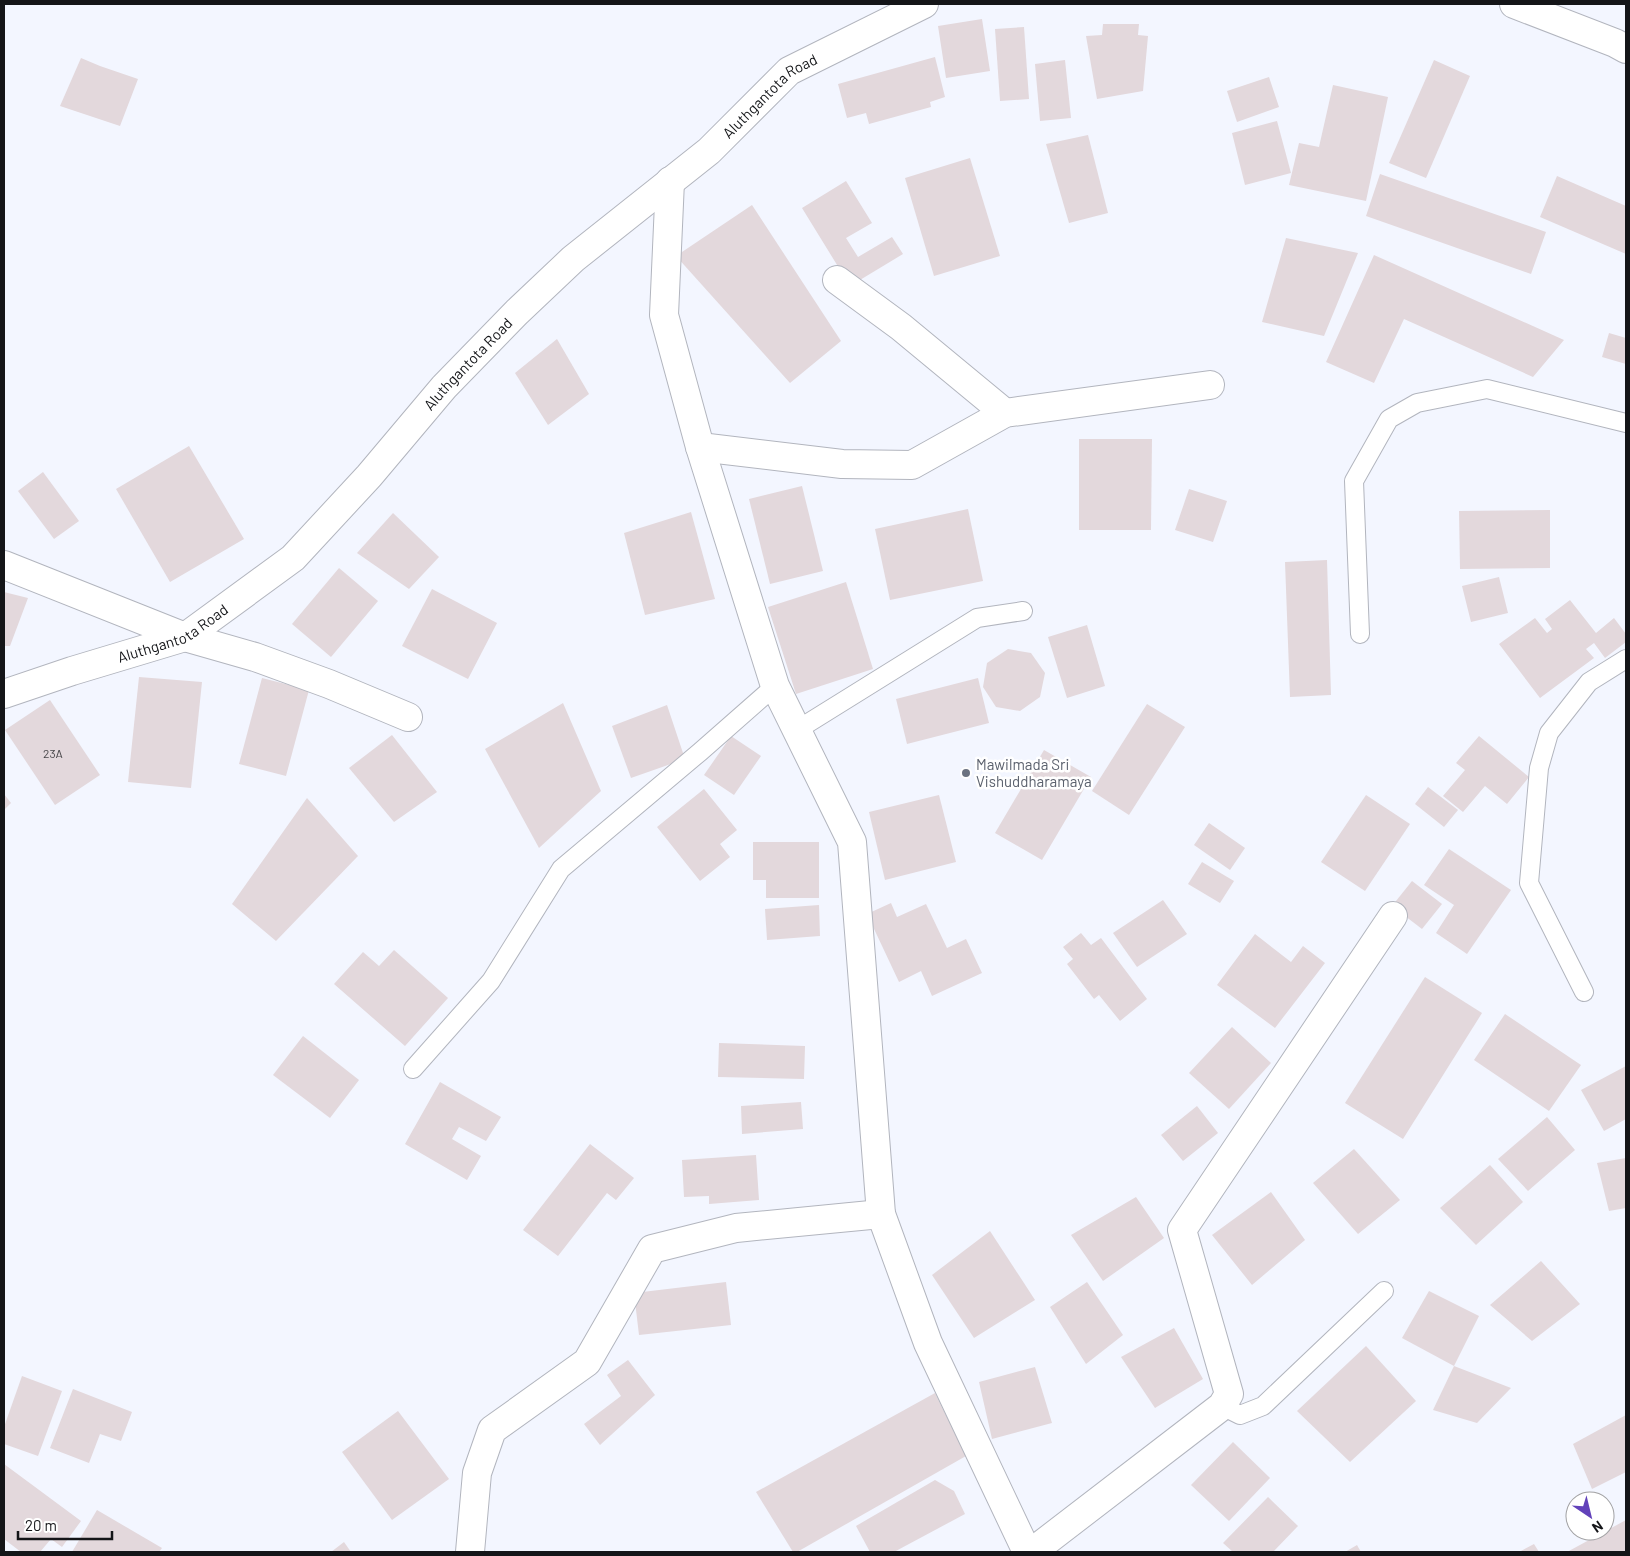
<svg xmlns="http://www.w3.org/2000/svg" width="1630" height="1556" viewBox="0 0 1630 1556" font-family="Barlow,sans-serif">
  <style>
    .building { fill: #e3d8dc }
    .lines { fill: none; stroke-linecap: round; stroke-linejoin: round }
    .lane-casing { stroke: #b2b5be; stroke-width: 20 }
    .street-casing { stroke: #b2b5be; stroke-width: 30 }
    .secondary-casing { stroke: #b2b5be; stroke-width: 30 }
    .lane { stroke: #fff; stroke-width: 18 }
    .street { stroke: #fff; stroke-width: 28 }
    .secondary { stroke: #fff; stroke-width: 28 }
    .worship-dot { fill: #6b7280; stroke: #fff; stroke-width: 2 }
    .labels { text-anchor: middle; dominant-baseline: central; stroke-width: 5; stroke-linejoin: round; paint-order: stroke }
    .number-label { font-size: 12px; fill: #484649 }
    .street-label { font-size: 15px; fill: #141518; stroke: #fff }
    .worship-label { font-size: 15px; fill: #5b616d; stroke: #fff; text-anchor: start }
  </style>
  <rect width="100%" height="100%" fill="#f3f6ff"/>
  <g class="building">
    <path d="M982,19L990,71L946,78L938,26Z"/>
    <path d="M1103,24H1139L1138,35L1148,36L1143,91L1097,99L1086,36L1102,35Z"/>
    <path d="M1024,27L1029,99L1000,101L995,29Z"/>
    <path d="M935,57L945,97L930,102L931,107L869,124L866,113L847,118L838,84Z"/>
    <path d="M81,58L100,66L138,79L120,126L60,106Z"/>
    <path d="M1065,60L1071,118L1040,121L1035,64Z"/>
    <path d="M1434,60L1470,76L1426,178L1389,163Z"/>
    <path d="M1269,77L1279,107L1237,122L1227,91Z"/>
    <path d="M1333,85L1388,97L1366,201L1289,185L1299,143L1319,147Z"/>
    <path d="M1277,121L1291,173L1245,185L1232,133Z"/>
    <path d="M1088,135L1108,213L1069,223L1046,144Z"/>
    <path d="M970,158L1000,256L934,276L905,178Z"/>
    <path d="M1380,174L1546,232L1531,274L1366,216Z"/>
    <path d="M1557,176L1626,206V254L1540,217Z"/>
    <path d="M846,181L872,223L846,238L858,257L892,237L903,254L850,286L802,208Z"/>
    <path d="M752,205L841,341L790,383L676,256Z"/>
    <path d="M1286,238L1358,253L1324,336L1262,322Z"/>
    <path d="M1374,255L1564,340L1533,377L1404,319L1374,383L1326,362Z"/>
    <path d="M1609,333L1626,338V364L1602,357Z"/>
    <path d="M557,339L589,394L548,425L515,373Z"/>
    <path d="M1079,439H1152L1151,530H1079Z"/>
    <path d="M189,446L244,539L170,582L116,489Z"/>
    <path d="M43,472L79,521L54,539L18,491Z"/>
    <path d="M802,486L823,571L770,584L749,499Z"/>
    <path d="M1189,489L1227,501L1213,542L1175,530Z"/>
    <path d="M968,509L983,581L890,600L875,529Z"/>
    <path d="M1550,510V568L1460,569L1459,511Z"/>
    <path d="M691,512L715,599L645,615L624,533Z"/>
    <path d="M393,513L439,557L409,589L357,553Z"/>
    <path d="M1327,560L1331,695L1290,697L1285,562Z"/>
    <path d="M339,568L378,601L331,657L292,624Z"/>
    <path d="M1499,577L1508,613L1471,622L1462,586Z"/>
    <path d="M846,582L873,669L796,694L768,607Z"/>
    <path d="M432,589L497,623L468,679L402,646Z"/>
    <path d="M4,592L28,598L10,646H4Z"/>
    <path d="M1570,600L1596,633L1614,618L1626,634V642L1605,658L1594,643L1586,649L1594,658L1540,698L1499,644L1535,618L1547,633L1552,629L1545,619Z"/>
    <path d="M1087,625L1105,686L1067,698L1048,637Z"/>
    <path d="M1008,649L1031,653L1045,673L1040,697L1020,711L996,707L983,687L987,663Z"/>
    <path d="M139,677L202,682L191,788L128,782Z"/>
    <path d="M262,678L309,690L286,776L239,764Z"/>
    <path d="M978,678L989,723L907,744L896,699Z"/>
    <path d="M50,700L100,775L55,805L5,730Z"/>
    <path d="M563,703L601,791L539,848L485,749Z"/>
    <path d="M1147,704L1185,727L1129,815L1092,791Z"/>
    <path d="M667,705L685,759L631,778L612,726Z"/>
    <path d="M392,735L437,792L394,822L349,768Z"/>
    <path d="M731,736L761,756L734,795L704,775Z"/>
    <path d="M1479,736L1529,777L1507,804L1485,786L1463,812L1443,796L1465,770L1456,763Z"/>
    <path d="M1044,750L1091,777L1042,860L995,833Z"/>
    <path d="M1428,787L1458,810L1444,827L1415,804Z"/>
    <path d="M704,789L737,830L720,844L730,857L700,881L657,827Z"/>
    <path d="M4,794L11,803L4,810Z"/>
    <path d="M939,795L956,862L885,880L869,812Z"/>
    <path d="M1366,795L1410,824L1365,891L1321,862Z"/>
    <path d="M307,798L358,856L276,941L232,904Z"/>
    <path d="M1209,823L1245,848L1230,870L1194,845Z"/>
    <path d="M753,842H819V898H766V880H753Z"/>
    <path d="M1449,849L1511,890L1467,954L1436,933L1454,905L1424,885Z"/>
    <path d="M1202,862L1234,881L1220,903L1188,884Z"/>
    <path d="M1412,881L1442,904L1422,929L1392,906Z"/>
    <path d="M1163,900L1187,934L1137,967L1113,933Z"/>
    <path d="M891,903L897,917L926,904L947,948L966,939L982,973L932,996L921,971L899,982L867,914Z"/>
    <path d="M819,905L820,936L767,940L765,909Z"/>
    <path d="M1081,933L1091,945L1101,938L1147,999L1120,1021L1099,995L1094,999L1067,964L1073,959L1063,947Z"/>
    <path d="M1255,934L1291,962L1303,946L1325,963L1275,1028L1217,985Z"/>
    <path d="M394,950L448,998L405,1046L334,984L363,952L379,966Z"/>
    <path d="M1425,977L1482,1013L1403,1139L1345,1103Z"/>
    <path d="M1505,1014L1581,1065L1549,1111L1474,1060Z"/>
    <path d="M1232,1027L1271,1063L1229,1109L1189,1073Z"/>
    <path d="M303,1036L359,1080L330,1118L273,1075Z"/>
    <path d="M719,1043L805,1046L804,1079L718,1077Z"/>
    <path d="M1626,1066V1119L1604,1131L1581,1090Z"/>
    <path d="M440,1082L501,1117L486,1141L459,1127L452,1139L481,1156L467,1180L405,1144Z"/>
    <path d="M801,1102L803,1129L742,1134L741,1106Z"/>
    <path d="M1197,1106L1218,1133L1183,1161L1161,1135Z"/>
    <path d="M1547,1117L1575,1150L1528,1191L1498,1159Z"/>
    <path d="M590,1144L634,1178L616,1200L607,1193L558,1256L523,1230Z"/>
    <path d="M1354,1149L1400,1200L1358,1234L1313,1183Z"/>
    <path d="M756,1155L759,1200L709,1204V1196L684,1197L682,1160Z"/>
    <path d="M1626,1158V1208L1609,1211L1597,1163Z"/>
    <path d="M1490,1165L1523,1202L1476,1245L1440,1208Z"/>
    <path d="M1271,1192L1305,1240L1252,1285L1212,1235Z"/>
    <path d="M1136,1197L1164,1238L1103,1281L1071,1235Z"/>
    <path d="M990,1231L1035,1300L974,1338L932,1275Z"/>
    <path d="M1541,1261L1580,1304L1532,1341L1490,1305Z"/>
    <path d="M726,1282L731,1325L639,1335L634,1293Z"/>
    <path d="M1087,1282L1123,1335L1086,1364L1050,1307Z"/>
    <path d="M1429,1291L1479,1316L1454,1366L1402,1338Z"/>
    <path d="M1174,1328L1203,1379L1155,1408L1121,1357Z"/>
    <path d="M1366,1346L1416,1401L1350,1462L1297,1411Z"/>
    <path d="M628,1360L655,1395L600,1445L584,1424L621,1396L607,1375Z"/>
    <path d="M1454,1366L1511,1388L1477,1423L1433,1410Z"/>
    <path d="M1035,1367L1052,1423L992,1439L979,1382Z"/>
    <path d="M22,1376L62,1391L38,1456L4,1444V1427Z"/>
    <path d="M73,1389L132,1412L121,1441L100,1434L89,1463L50,1448Z"/>
    <path d="M935,1393L966,1456L797,1552H793L756,1492Z"/>
    <path d="M398,1411L449,1479L392,1520L342,1452Z"/>
    <path d="M1626,1415V1472L1592,1489L1573,1444Z"/>
    <path d="M1233,1442L1270,1478L1229,1521L1191,1485Z"/>
    <path d="M4,1464L81,1521L62,1547L51,1539L40,1552H21L4,1539Z"/>
    <path d="M935,1480L954,1491L965,1514L894,1552H870L856,1526Z"/>
    <path d="M1268,1497L1298,1526L1273,1552H1233L1223,1543Z"/>
    <path d="M97,1510L162,1548L159,1552H72Z"/>
    <path d="M1626,1520V1552H1567Z"/>
    <path d="M344,1542L351,1552H331Z"/>
    <path d="M1534,1544L1539,1552H1519Z"/>
    <path d="M1357,1545L1361,1552H1345Z"/>
  </g>
  <g class="lines">
    <defs>
      <g id="lane">
        <path d="M1360,634L1354,481L1389,419L1417,403L1487,389L1626,423"/>
        <path d="M797,730L977,618L1023,611"/>
        <path d="M1584,992L1529,883L1539,768L1549,733L1589,682L1626,659"/>
        <path d="M413,1069L491,981L561,869L700,752L775,686"/>
        <path d="M1222,1406L1240,1415L1263,1406L1384,1291"/>
      </g>
      <g id="street">
        <path d="M670,181L664,315L700,447L775,686L852,842L881,1214L928,1343L1027,1552"/>
        <path d="M837,280L901,327L1005,413"/>
        <path d="M700,447L842,464L912,465L1005,413L1210,385"/>
        <path d="M4,565L185,637L255,657L329,684L408,717"/>
        <path d="M470,1552L477,1473L492,1430L587,1362L652,1249L736,1228L881,1214"/>
        <path d="M1032,1552L1222,1406L1229,1394L1182,1230L1393,916"/>
      </g>
      <g id="secondary">
        <path d="M1514,4L1615,43L1626,49"/>
        <path id="s1" d="M4,694L72,671L185,637L293,558L369,476L444,387L517,312L573,259L709,151L789,71L924,4"/>
      </g>
    </defs>
    <use href="#lane" class="lane-casing"/>
    <use href="#street" class="street-casing"/>
    <use href="#secondary" class="secondary-casing"/>
    <use href="#lane" class="lane"/>
    <use href="#street" class="street"/>
    <use href="#secondary" class="secondary"/>
  </g>
  <circle class="worship-dot" cx="966" cy="773" r="5"/>
  <g class="labels">
    <g class="number-label">
      <text x="53" y="753">23A</text>
    </g>
    <g class="street-label">
      <text stroke="none"><textPath href="#s1" startOffset="990">Aluthgantota Road</textPath></text>
      <text stroke="none"><textPath href="#s1" startOffset="585">Aluthgantota Road</textPath></text>
      <text stroke="none"><textPath href="#s1" startOffset="180">Aluthgantota Road</textPath></text>
    </g>
    <g class="worship-label">
      <text x="976" y="764">Mawilmada Sri<tspan x="976" dy="17">Vishuddharamaya</tspan></text>
    </g>
  </g>
  <rect width="1630" height="1556" fill="none" stroke="#141518" stroke-width="10"/>
  <g transform="translate(1590 1516) rotate(145)"><circle r="24" fill="#ffffff" stroke="#a1a1a3"/>
  <path d="M0-4L9 19L0 12L-9 19Z" fill="#6242ba"/>
  <text y="-8" font-size="14" font-weight="bold" text-anchor="middle" fill="#141518">N</text>
  </g>
  <path d="M18 1531v8h94v-8" fill="none" stroke="#141518" stroke-width="2.5"/>
  <text x="25" y="1531" font-size="15" fill="#141518" stroke="#ffffff" stroke-width="4" paint-order="stroke">20 m</text>
</svg>
